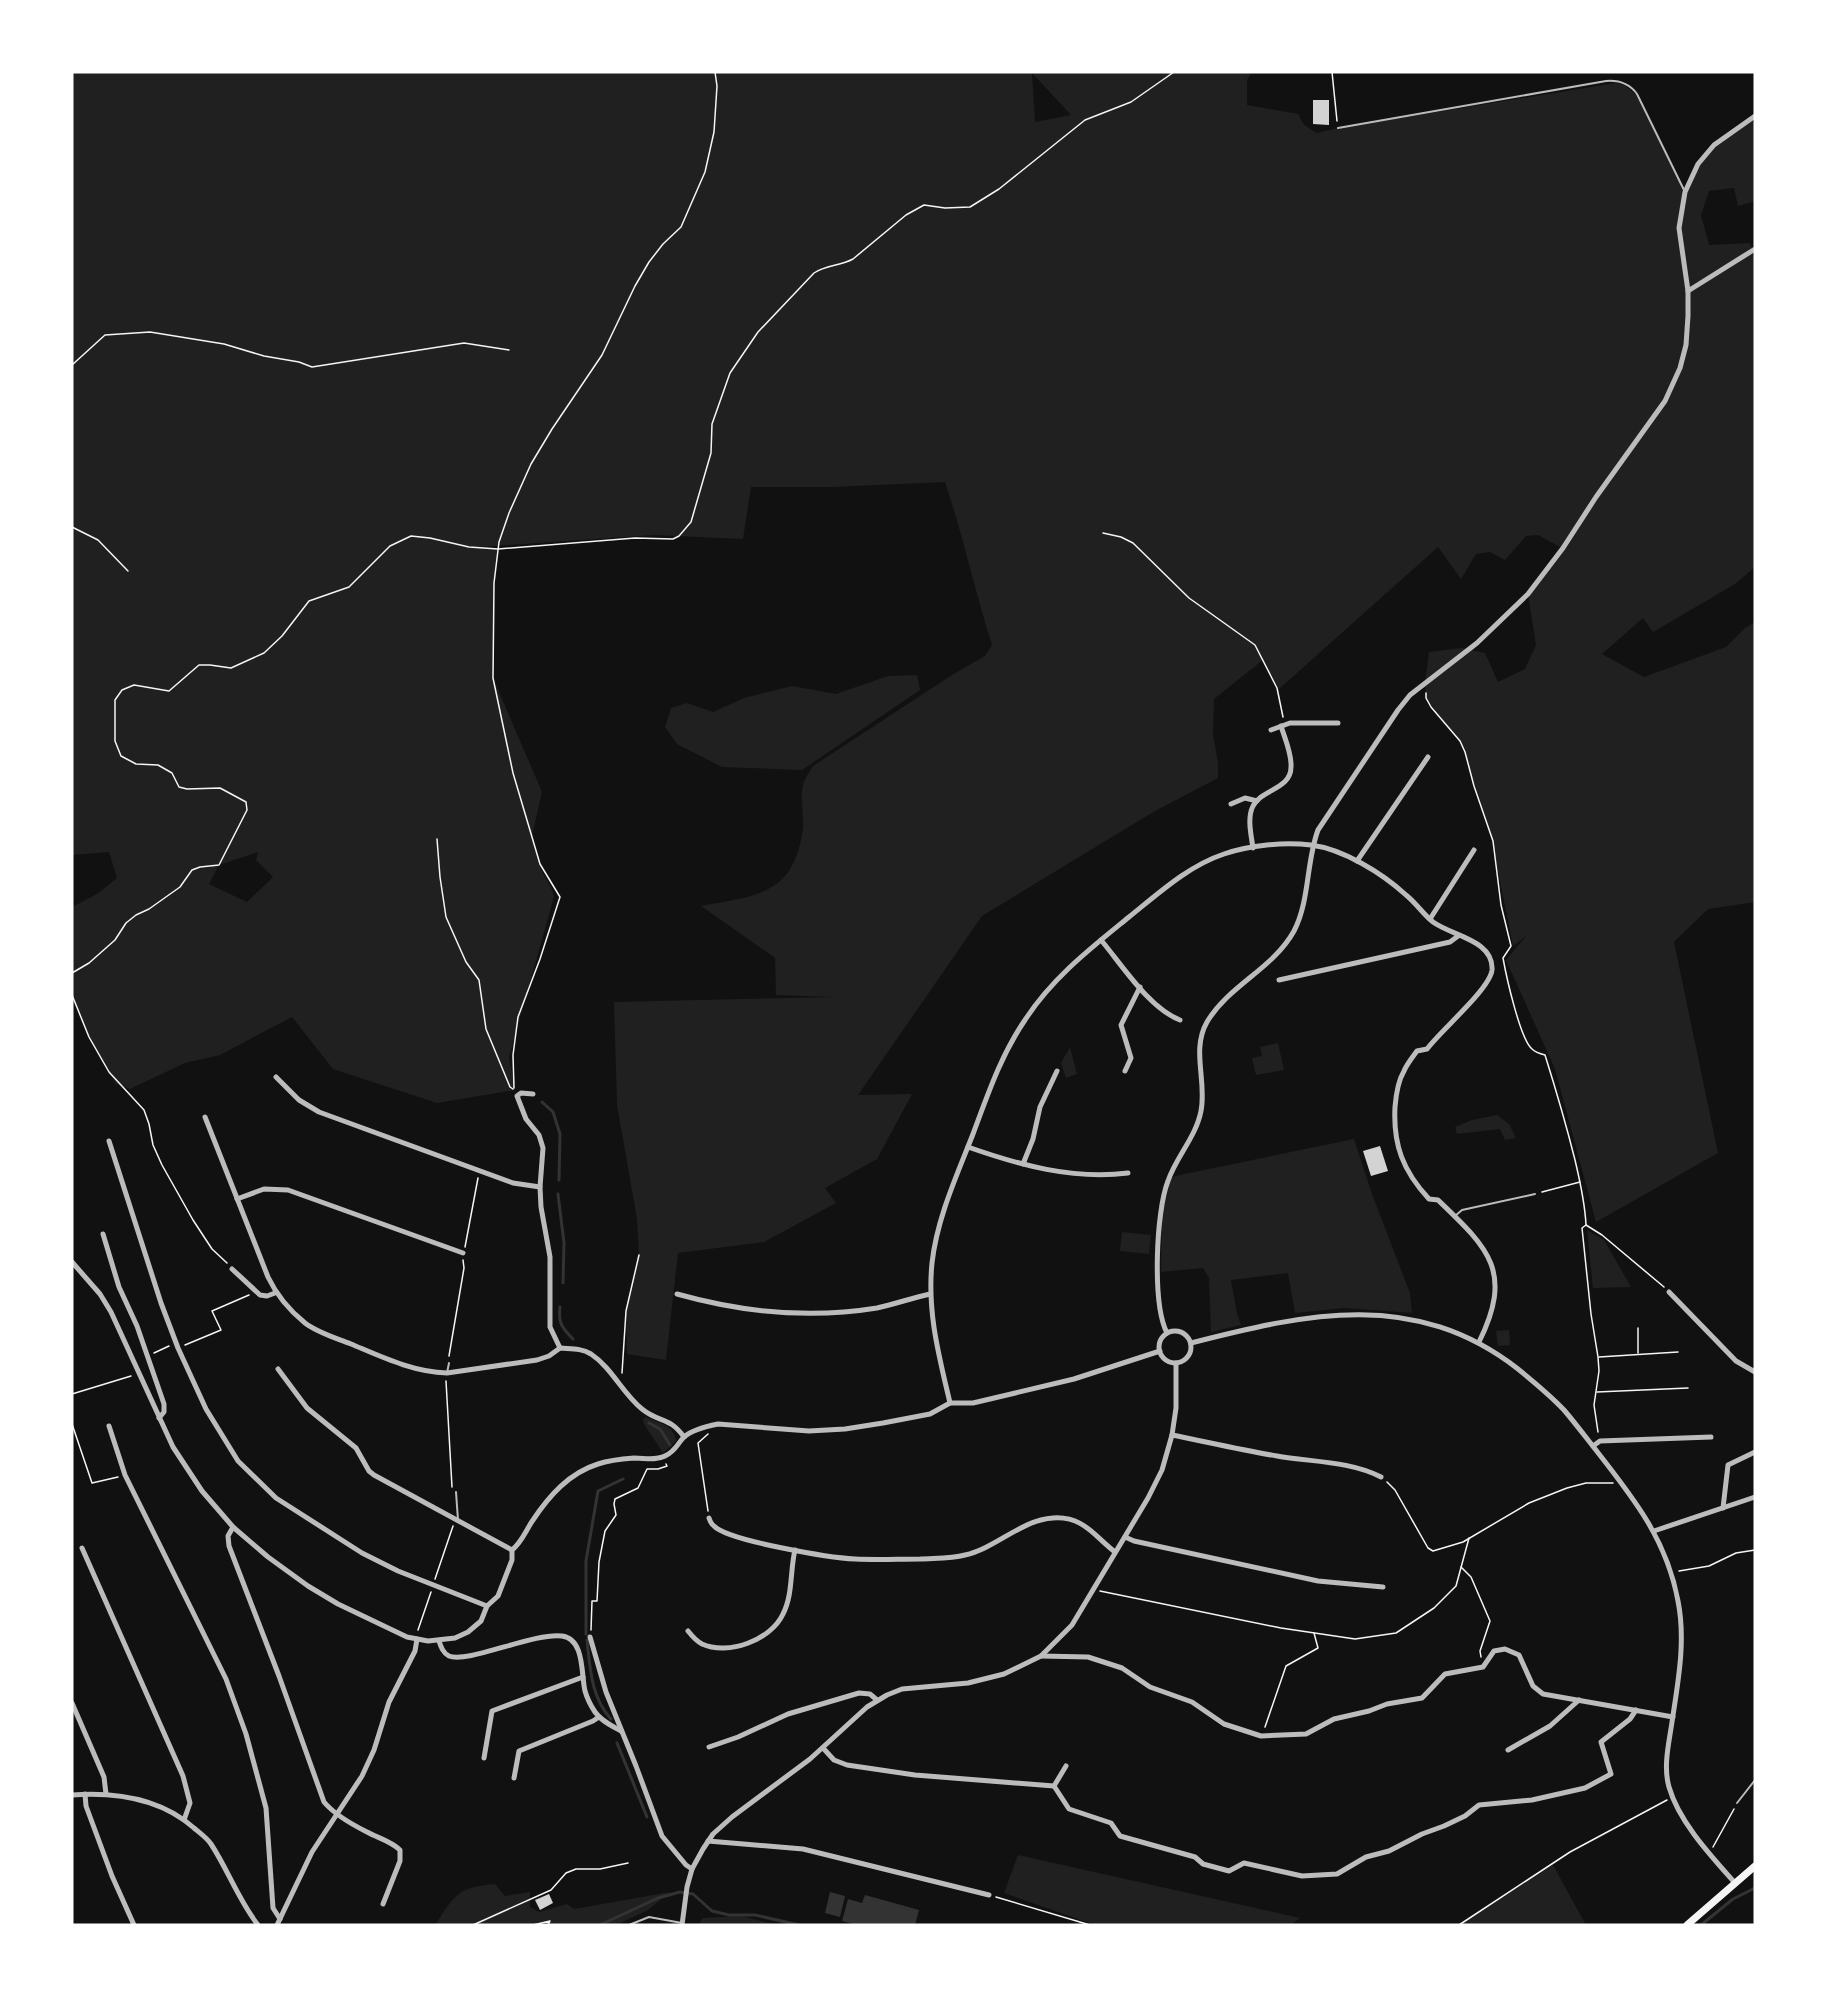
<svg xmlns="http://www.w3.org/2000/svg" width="1827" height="1997" viewBox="0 0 1827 1997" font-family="Overpass,sans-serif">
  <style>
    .green { fill: #202020; fill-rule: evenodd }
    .water { fill: #333 }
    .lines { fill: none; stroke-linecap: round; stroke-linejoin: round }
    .stream { stroke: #333; stroke-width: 3 }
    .building { fill: #d3d3d3 }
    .path { stroke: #f5f5f5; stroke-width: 1.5 }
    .service { stroke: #bcbcbc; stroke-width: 2 }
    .minor { stroke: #bcbcbc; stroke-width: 5 }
    .secondary { stroke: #f5f5f5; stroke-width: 7 }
  </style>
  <rect width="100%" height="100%" fill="#111"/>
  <g class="green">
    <path d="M72,72H1252L1247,80V105L1298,114L1304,125L1317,133L1338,128L1616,83L1626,86L1636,95L1685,192L1698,164L1714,145L1755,116V201L1738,206L1734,188L1709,191L1701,215L1709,245L1749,243L1754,250L1755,264V567L1735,584L1653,632L1643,618L1602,654L1644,677L1726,647L1745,628L1755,622V902L1708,909L1674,942L1718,1153L1596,1222L1555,1069L1506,960L1526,936L1513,946L1490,831L1462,745L1426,698L1425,683L1429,652L1462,648L1485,653L1498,682L1525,669L1536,645L1528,594L1562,548L1538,535L1526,536L1505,560L1490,552L1476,554L1461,579L1438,547L1279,689L1259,653L1263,660L1214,699L1213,734L1218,763V778L1155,811L982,916L858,1095L912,1094L877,1159L825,1188L836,1203L764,1242L678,1253L666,1360L627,1354L626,1311L639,1255L637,1219L617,1105L614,1002L833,997L776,995L775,958L701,906C757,895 794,896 803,828C804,813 799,795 804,782C806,776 810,771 813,766L952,675L985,656L992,645C975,591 963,536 945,482L832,487H751L743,539L655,535L478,547L498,549L494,583L493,678L542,792L532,836L541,869L552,890L554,897L509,1057L515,1090L437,1103L333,1069L292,1017L220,1055L185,1063L130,1089L116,1084L88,1037L74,1001H72V907L97,894L117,878L109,852L72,855ZM1032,74H1033L1071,115L1035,122ZM258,852L256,860L273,877L247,902L209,884L219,865Z"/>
    <path d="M917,675L920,690L802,770L722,767L677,744L665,727L671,708L687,703L713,712L744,698L792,686L836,694L888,676Z"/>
    <path d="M1278,1043L1284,1070L1256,1075L1252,1058L1262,1056L1260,1047Z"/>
    <path d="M1070,1047L1077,1074L1066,1078L1061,1063Z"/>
    <path d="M1497,1115L1509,1124L1516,1138L1505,1140L1500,1129L1457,1134L1455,1127L1472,1120Z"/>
    <path d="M1354,1139L1372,1194L1410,1293L1412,1313L1344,1308L1295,1313L1288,1273L1231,1280L1237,1314L1241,1325L1211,1332L1209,1278L1203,1268L1161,1272L1162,1214L1171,1179L1175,1176Z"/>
    <path d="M1587,1230L1604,1240L1631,1287L1593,1288Z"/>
    <path d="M1122,1232L1151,1235L1149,1254L1120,1251Z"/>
    <path d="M1509,1330L1510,1345L1498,1346L1496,1331Z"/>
    <path d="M645,1417C658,1423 674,1424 676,1441L663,1453L644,1424L643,1420Z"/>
    <path d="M1018,1855L1300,1918L1291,1925H1095L1004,1893Z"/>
    <path d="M1553,1865L1586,1925H1461L1468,1919Z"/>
    <path d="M495,1884L505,1896L530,1892V1907L539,1912L567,1904L574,1909L670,1892L648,1910L616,1925H435C456,1894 456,1888 495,1884Z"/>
    <path d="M741,1916L777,1925H698L703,1918Z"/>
  </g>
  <g class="water">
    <path d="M830,1892L845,1896L840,1917L825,1913Z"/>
    <path d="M865,1895L919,1910L915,1925H857L842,1921L848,1899L862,1903Z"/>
  </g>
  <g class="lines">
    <g class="stream">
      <path d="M542,1102L553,1112L560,1134L559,1180"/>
      <path d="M558,1194L564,1243L563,1283"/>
      <path d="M560,1307C558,1323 562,1328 573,1339"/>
      <path d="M649,1423L660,1429L670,1445"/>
      <path d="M586,1634V1561L598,1491L623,1479"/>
      <path d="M587,1640C590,1667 591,1698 611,1719"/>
      <path d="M617,1743L647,1817"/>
      <path d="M600,1925L658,1898L680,1892L693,1894L712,1911L729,1915H755L799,1925"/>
      <path d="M1701,1925L1733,1899L1755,1888"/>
    </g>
  </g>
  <g class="building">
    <path d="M1313,100H1329V125L1313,124Z"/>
    <path d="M1380,1146L1388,1171L1371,1176L1363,1151Z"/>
    <path d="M549,1894L553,1903L540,1910L535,1900Z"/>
  </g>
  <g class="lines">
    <g class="path">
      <path d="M1332,72L1337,121"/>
      <path d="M72,365L105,335L150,332L224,344L264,356L299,362L312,367L464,343L509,350"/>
      <path d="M72,527L98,540L128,571"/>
      <path d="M1103,533L1121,537L1133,543L1189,598L1255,645L1277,688L1283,717"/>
      <path d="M1426,693V698L1431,707L1460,741L1465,752L1474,786L1493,841L1501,905L1511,946L1503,958C1506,975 1520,1039 1532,1049C1535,1052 1541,1054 1545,1055C1556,1090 1566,1124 1575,1160C1580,1181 1585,1203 1586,1225L1582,1228L1591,1314L1598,1357L1599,1371L1594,1405L1598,1432"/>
      <path d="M437,839L440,877L446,917L466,962L479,980L486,1029L510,1087L513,1089"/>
      <path d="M72,973L89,963L115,940L126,923L136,915L149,909L180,887L192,870L200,867L219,865L247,810L246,802L220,788L187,789L179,787L172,773L158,765L136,764L121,756L115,741V700L122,690L134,685L169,691L199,665H210L231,668L264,653L282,636L309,601L349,587L390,546L411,536L430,538L469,547L498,549L635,538L673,539L679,536L691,522L711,453L712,424L730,373L758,332L814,273C826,265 840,266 853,259L906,215L924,205L945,208L970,207L999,189L1085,120L1131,102L1174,72"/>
      <path d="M72,995L89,1037L109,1072L144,1110L149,1124L153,1145L162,1165L193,1220L212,1249L227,1263"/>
      <path d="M514,1088L513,1055L518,1017L540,959L560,897L540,864L513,773L493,678L494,583L499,542L509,513L531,464L552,429L602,355L635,286L649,262L663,244L681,227L705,172L714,132L717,86L715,72"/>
      <path d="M1542,1192L1580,1182"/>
      <path d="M1586,1225L1602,1235L1664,1287"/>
      <path d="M465,1247L478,1178"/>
      <path d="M185,1345L221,1330L212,1311L249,1295"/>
      <path d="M154,1353L169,1346"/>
      <path d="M1638,1353V1328"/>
      <path d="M449,1356L464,1268L463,1260"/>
      <path d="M1599,1357L1678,1352"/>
      <path d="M622,1373L626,1311L639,1255"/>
      <path d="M446,1381L452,1487"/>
      <path d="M1597,1392L1688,1388"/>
      <path d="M72,1394L131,1376"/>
      <path d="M72,1424L92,1483L118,1477"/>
      <path d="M708,1434L698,1443L708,1511"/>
      <path d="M1387,1482L1395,1490L1428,1548L1433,1551L1463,1542L1529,1503L1567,1488L1586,1483H1613"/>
      <path d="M1461,1567L1471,1577L1490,1621L1480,1651L1481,1657"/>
      <path d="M1679,1571L1709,1566L1736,1553L1755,1550"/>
      <path d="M435,1579L453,1526"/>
      <path d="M1100,1591L1281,1628L1355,1639L1396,1633L1434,1608L1456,1586L1469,1538"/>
      <path d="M418,1630L431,1592"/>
      <path d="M591,1630L592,1601H597L599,1562L605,1531L616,1515L614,1504L615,1499L638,1488L647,1469H658L667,1466L666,1464"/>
      <path d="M1265,1727L1286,1666L1318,1648L1314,1633"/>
      <path d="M1713,1847L1734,1809"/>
      <path d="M996,1897L1090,1925"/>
      <path d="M473,1925L551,1890L566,1873L576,1869H600L628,1863"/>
      <path d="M533,1925L550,1921L548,1925"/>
      <path d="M1459,1925L1570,1852L1667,1800"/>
    </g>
    <g class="service">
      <path d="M1338,128L1606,81C1619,80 1629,83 1637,94L1684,190"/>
      <path d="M1455,1216L1462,1210L1535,1194"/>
      <path d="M447,1373L449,1363"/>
      <path d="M456,1492L458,1520"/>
      <path d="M1737,1803L1755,1780"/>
      <path d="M629,1925L649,1917L682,1923"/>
    </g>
    <g class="minor">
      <path d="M1688,291L1755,249"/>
      <path d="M1271,730L1290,723H1338"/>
      <path d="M1231,804L1245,798L1257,801"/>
      <path d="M1253,848C1251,834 1247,818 1253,806C1262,789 1291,789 1291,767C1292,754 1285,739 1281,726"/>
      <path d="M1357,861L1428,757"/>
      <path d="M1430,919L1474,850"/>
      <path d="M1101,940C1122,965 1149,1008 1180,1020"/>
      <path d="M1279,980L1450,942L1458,936"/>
      <path d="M1125,1071L1131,1058L1121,1025L1140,987"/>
      <path d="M276,1077L299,1100L319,1112L513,1183L540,1187"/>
      <path d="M533,1094L521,1093L517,1096L526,1119L539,1135L543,1148L540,1187L541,1207L550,1257V1327L560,1348"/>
      <path d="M205,1117L268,1277C277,1296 289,1310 305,1323C318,1333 336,1338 351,1344C382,1357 413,1372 447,1373L537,1360L549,1356L560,1348C571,1349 581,1348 591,1354C612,1368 623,1394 642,1409C659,1423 669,1416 684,1437"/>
      <path d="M109,1141L161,1303L178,1348L206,1409L238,1461L276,1498L362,1553L398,1571L487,1606"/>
      <path d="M968,1147C1019,1165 1073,1180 1128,1173"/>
      <path d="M1023,1164L1033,1139L1040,1107L1057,1071"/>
      <path d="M237,1199L264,1189L288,1190L463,1253"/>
      <path d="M103,1234L119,1287L137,1326L164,1404V1412L159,1418"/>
      <path d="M72,1262L100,1294L111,1312L173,1447L202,1491L233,1527L268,1557L308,1586L338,1604L407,1637L428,1641L455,1638L468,1632L481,1621L487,1606L498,1596L512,1560V1550C522,1542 526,1530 533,1520C549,1496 569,1473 598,1464C610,1460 621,1459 634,1458C645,1458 655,1461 665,1456C676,1451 677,1444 684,1437C692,1430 708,1426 718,1424L809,1431L845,1429L883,1423L930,1414L950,1403H973L1074,1379L1160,1351"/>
      <path d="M232,1269L260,1295L267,1296L275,1293"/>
      <path d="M1669,1292L1736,1361L1755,1372"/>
      <path d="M677,1294C741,1312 810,1319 877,1308C895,1304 912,1298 930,1294"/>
      <circle cx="1175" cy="1347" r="16"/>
      <path d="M1167,1333C1152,1304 1156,1211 1168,1181C1176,1157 1196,1137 1201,1111C1207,1081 1191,1050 1207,1022C1229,985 1273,969 1294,931C1310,900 1306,862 1318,830L1398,710L1410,695L1477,643L1528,594L1563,548L1596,497L1665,401L1680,368L1686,345L1688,316V291L1679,228L1685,192L1698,164L1714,145L1755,116"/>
      <path d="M1191,1343C1308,1313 1415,1289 1518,1369C1534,1382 1550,1395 1564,1410C1576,1424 1587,1439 1599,1454C1635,1500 1667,1541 1678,1601C1686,1641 1678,1682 1672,1722C1669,1743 1663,1766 1669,1787C1679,1822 1711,1856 1735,1883"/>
      <path d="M278,1369L307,1408L356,1448L369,1471L374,1475L512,1550"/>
      <path d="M950,1403C939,1356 927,1312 932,1263C937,1218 957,1175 973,1134C988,1094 1001,1055 1025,1020C1052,978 1091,948 1129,917C1159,893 1188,866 1224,854C1250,845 1283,842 1311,845C1343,849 1382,873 1406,895C1416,903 1423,914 1433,922C1452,936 1494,940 1492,970C1490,989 1440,1031 1427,1049L1417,1051C1412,1058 1407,1064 1404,1071C1398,1081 1396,1095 1395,1107C1393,1145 1403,1171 1429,1199L1438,1200C1488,1248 1514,1271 1479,1342"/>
      <path d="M109,1426L125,1475L226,1679L246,1734L266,1808L273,1908L280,1919"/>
      <path d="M1172,1435C1207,1442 1242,1450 1277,1456C1311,1462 1350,1461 1381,1477"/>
      <path d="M1593,1446L1600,1441L1711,1437"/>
      <path d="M1723,1508L1728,1465L1755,1452"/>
      <path d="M709,1518C710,1521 711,1524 714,1526C728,1541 832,1558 855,1559C877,1560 898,1559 920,1559C935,1558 951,1559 965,1555C996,1548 1021,1520 1053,1518C1084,1516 1094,1536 1115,1552"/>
      <path d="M233,1527L228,1536L229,1546L279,1676L324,1802C334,1814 353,1825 367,1832C378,1838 391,1841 400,1850V1861L383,1904"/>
      <path d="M1654,1531L1755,1497"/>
      <path d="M1125,1537L1134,1541L1318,1581L1383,1587"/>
      <path d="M82,1548L183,1776L190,1803L184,1820"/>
      <path d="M688,1631C692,1636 696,1641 702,1644C728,1656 771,1640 783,1614C793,1595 790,1570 795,1550"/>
      <path d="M590,1637L606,1692L636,1766L662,1836L686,1865L692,1869"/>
      <path d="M439,1641C441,1647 443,1653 449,1656C467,1664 535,1632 562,1636C585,1639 581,1675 585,1691C587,1698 591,1706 595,1712C601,1721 612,1726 621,1731"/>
      <path d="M1041,1656L1088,1657L1122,1668L1150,1687L1192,1702L1224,1724L1261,1736L1306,1734L1334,1719L1369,1711L1387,1704L1422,1698L1445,1674L1483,1667L1494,1651L1505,1649L1519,1655L1533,1686L1543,1694L1673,1717"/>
      <path d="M72,1703L104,1777L106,1794"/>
      <path d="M709,1747L738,1737L788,1714L859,1693L870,1694L877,1700"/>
      <path d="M823,1748L834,1760L847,1765L915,1775L1054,1786L1066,1766"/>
      <path d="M1508,1750L1550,1726L1579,1700"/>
      <path d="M484,1758L492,1711L583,1677"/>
      <path d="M514,1778L519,1751L593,1721L599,1717"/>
      <path d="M1054,1786L1069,1809L1111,1823L1120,1836L1195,1857L1203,1864L1229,1871L1244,1863L1302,1876L1337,1874L1366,1857L1389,1851L1422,1834L1444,1826L1465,1816L1479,1805L1532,1800L1585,1788L1611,1774L1601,1742L1630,1719L1636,1710"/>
      <path d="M85,1794L86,1806L112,1876L134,1925"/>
      <path d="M72,1795C116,1792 160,1798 194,1828C200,1833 207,1838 211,1844C228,1870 239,1901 258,1925"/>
      <path d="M708,1841L803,1849L989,1895"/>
      <path d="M277,1925L312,1852L362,1776L374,1750L389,1702L415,1651L417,1639"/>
      <path d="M682,1925L687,1887L692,1869L703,1849L713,1834L732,1817L810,1759L867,1707L887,1695L902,1689L968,1683L1004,1674L1041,1656L1072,1625L1148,1498L1162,1470L1172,1435L1176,1408V1363"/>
    </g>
    <path class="secondary" d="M1687,1925L1755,1866"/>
  </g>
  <rect width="1827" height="1997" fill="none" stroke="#ffffff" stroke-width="147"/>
</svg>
